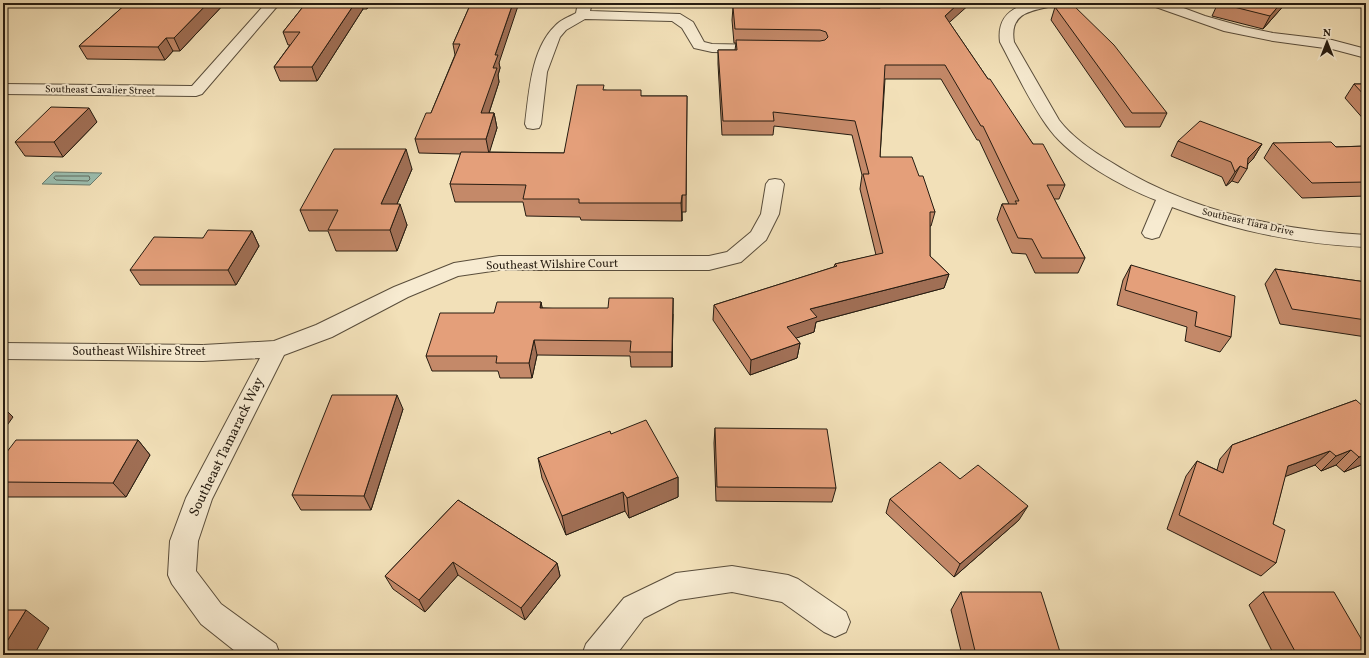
<svg xmlns="http://www.w3.org/2000/svg" width="1369" height="658" viewBox="0 0 1369 658" font-family="Vollkorn,serif">
  <style>
    .water { fill: #9bbdae; stroke: #6c7d6f }
    .lines { fill: none; stroke-linecap: round; stroke-linejoin: round }
    .shore { stroke: #606c60; stroke-width: 1 }
    .minor-casing { stroke: #594d3b; stroke-width: 2 }
    .minor { fill: #f7ebd1; fill-rule: evenodd }
    .wall { fill: #c48969; stroke: #261c11 }
    .shaded-wall { fill: #a06f55; stroke: #261c11 }
    .building { fill: #e49f7a; stroke: #261c11 }
    .labels { text-anchor: middle; dominant-baseline: central; stroke-width: 4; stroke-linejoin: round; paint-order: stroke }
    .far-street-label { font-size: 10px; fill: #261c11; stroke: #f7ebd1 }
    .street-label { font-size: 12px; fill: #261c11; stroke: #f7ebd1 }
    .near-street-label { font-size: 14px; fill: #261c11; stroke: #f7ebd1 }
  </style>
  <rect width="100%" height="100%" fill="#f2e0b8"/>
  <filter id="stains"><feTurbulence type="fractalNoise" baseFrequency=".005" numOctaves="4"/><feColorMatrix values="0 0 0 0 .2 0 0 0 0 .09 0 0 0 0 .02 0 0 0 .5 -.17"/></filter>
  <radialGradient id="worn" r=".72"><stop offset=".6" stop-color="#630" stop-opacity="0"/><stop offset="1" stop-color="#630" stop-opacity=".3"/></radialGradient>
  <path class="water" d="M54,172L102,173L90,185L42,184Z"/>
  <g class="lines">
    <path class="shore" d="M56,176H89L90,179L88,181L56,180L54,178Z"/>
    <defs>
      <g id="minor">
        <path d="M266,3H280L202,94L196,96L3,94V84L192,86Z"/>
        <path d="M578,3H592L590,11L680,14L693,22L704,42L712,44L766,45L771,46L773,49L771,52L766,53L712,52L694,48L682,28L672,21L585,19L566,30L560,37L547,72L541,124L539,128L533,129L527,128L525,124C529,93 531,49 555,26C560,20 569,17 576,13Z"/>
        <path d="M1030,3H1055L1053,6C1030,11 1009,13 1014,42L1059,120C1072,137 1092,151 1111,162C1186,210 1277,230 1366,235V247C1299,244 1235,231 1172,207L1159,237L1152,239L1145,237L1142,233L1156,200C1122,187 1072,159 1050,130C1031,105 1015,70 1000,42C997,19 1009,8 1030,3Z"/>
        <path d="M1151,3H1170L1205,16L1244,27L1273,33L1332,40L1366,49V58L1332,49L1273,41L1224,31L1167,11L1153,6Z"/>
        <path d="M775,179L781,180L784,184L779,214L766,240L741,262L709,270H499L458,276L408,297L332,337L284,355L212,499L198,541L196,571L221,604L276,644L280,655H240L201,624L172,584L168,575L170,541L186,498L260,358L203,361L3,359V343L203,345L274,341L316,325L394,287L454,263L499,256H709L727,252L751,232L761,214L766,184L769,180Z"/>
        <path d="M732,566L788,575L798,579L846,612L850,622L846,632L835,637L824,632L782,602L732,592L679,600L644,618L616,655H582L586,644L624,598L676,573Z"/>
      </g>
    </defs>
    <use href="#minor" class="minor-casing"/>
    <use href="#minor" class="minor"/>
  </g>
  <g class="wall">
    <path d="M127,3H225L180,51H173L165,60L87,59L79,46Z"/>
    <path d="M306,3H371L367,9H363L317,81H280L274,67L290,45H288L283,32Z"/>
    <path d="M471,3L499,63L500,68L498,75L499,82L489,113H494L497,128L489,152L564,153L604,90L642,96H687L686,212H682V221L581,220L580,217L526,216L523,202H455L450,184L461,154L419,153L415,139L431,113L455,55L453,44Z"/>
    <path d="M1218,3H1286L1263,29L1212,16Z"/>
    <path d="M733,7L949,22L988,79L1033,144L1065,185L1059,199H1054L1085,258L1078,273H1035L1026,254L1012,253L997,219L1002,204H1009L979,140H977L941,79H885L880,157L919,176L935,212L931,226H930V256L949,274L944,288L816,322L814,332L796,338L800,343L797,358L750,375L713,320L714,305L834,267L835,264L876,255L860,189L862,175L852,135L774,126L773,135H722L718,64V50H735L736,43H734L732,20Z"/>
    <path d="M1055,7L1167,113L1160,127H1125L1051,20Z"/>
    <path d="M1354,84H1366V122L1345,98Z"/>
    <path d="M97,122L63,157L25,156L15,142Z"/>
    <path d="M1178,141L1262,144L1253,159L1248,164L1247,169L1238,183L1232,181L1226,186L1222,177L1171,156Z"/>
    <path d="M1273,143L1336,147L1366,146V196L1302,198L1264,158Z"/>
    <path d="M412,169L397,204L407,225L397,251H336L328,231H309L300,210Z"/>
    <path d="M252,231L259,246L236,285H140L130,270L203,238Z"/>
    <path d="M1131,265L1231,337L1220,352L1185,341L1187,327L1117,305L1123,280Z"/>
    <path d="M1275,269L1366,282V337L1280,324L1265,284Z"/>
    <path d="M541,302L542,308L673,314L672,367H631L630,356L537,355L532,378H500L498,371H432L426,356L494,313Z"/>
    <path d="M1356,400L1366,463L1344,472L1336,465L1321,471L1315,465L1285,476L1273,524L1276,563L1261,576L1167,529L1186,476L1197,461L1217,470L1220,459L1232,445Z"/>
    <path d="M403,409L371,510H301L292,495Z"/>
    <path d="M715,428L836,488L832,502L716,501L714,443Z"/>
    <path d="M611,434L678,477V497L629,518L625,511L566,535L542,478L538,458Z"/>
    <path d="M138,440L150,455L126,497H3V482Z"/>
    <path d="M960,479L1019,520L954,577L886,513L890,499Z"/>
    <path d="M458,500L557,563L560,576L525,620L458,575L425,612L393,589L385,576Z"/>
    <path d="M961,592L1061,655H962L951,610Z"/>
    <path d="M1263,592L1366,655H1274L1249,605Z"/>
  </g>
  <g class="shaded-wall">
    <path d="M208,3H225L180,51L174,38Z"/>
    <path d="M355,3H361L363,9L317,81L312,67Z"/>
    <path d="M366,3H371L367,9Z"/>
    <path d="M513,3H519L499,63L500,68L498,75L499,82L484,128L481,113L493,68L495,55Z"/>
    <path d="M959,3H971L942,29L945,16Z"/>
    <path d="M1281,3H1286L1263,29L1270,16Z"/>
    <path d="M166,38L173,51L165,60L158,47Z"/>
    <path d="M89,108L97,122L63,157L54,142Z"/>
    <path d="M494,113L497,128L489,154L486,139Z"/>
    <path d="M1262,144L1253,159L1244,168L1248,158Z"/>
    <path d="M406,149L412,169L388,225L381,204Z"/>
    <path d="M1240,166L1232,181L1226,186L1235,172Z"/>
    <path d="M682,195V221L681,203Z"/>
    <path d="M400,204L407,225L397,251L390,230Z"/>
    <path d="M252,231L259,246L236,285L228,270Z"/>
    <path d="M949,274L944,288L816,322L814,332L785,342L787,327L810,309Z"/>
    <path d="M673,298V314L672,367V352Z"/>
    <path d="M541,302L544,317L540,308Z"/>
    <path d="M534,340L537,355L532,378L529,363Z"/>
    <path d="M800,343L797,358L750,375L751,360Z"/>
    <path d="M397,395L403,409L371,510L364,496Z"/>
    <path d="M3,407L13,417L3,431Z"/>
    <path d="M138,440L150,455L126,497L113,483Z"/>
    <path d="M1351,450L1336,465L1321,471L1336,456Z"/>
    <path d="M1330,451L1315,465L1274,481L1288,466Z"/>
    <path d="M1366,455V463L1344,472L1359,457Z"/>
    <path d="M678,477V497L629,518L627,498Z"/>
    <path d="M623,492L625,511L566,535L562,516Z"/>
    <path d="M1028,506L1019,520L954,577L960,564Z"/>
    <path d="M453,562L458,575L425,612L419,600Z"/>
    <path d="M557,563L560,576L525,620L521,608Z"/>
    <path d="M26,610L49,628L34,655H3V648Z"/>
  </g>
  <g class="building">
    <path d="M127,3H208L174,38H166L158,47L79,46Z"/>
    <path d="M306,3H355L312,67H274L300,32H283Z"/>
    <path d="M471,3H513L495,55H498L493,68H497L481,113H494L486,139H415L426,113H431L460,44H453Z"/>
    <path d="M887,3H959L945,16L988,79H990L1033,144H1043L1065,185H1047L1085,258H1042L1032,239L1018,238L1002,204H1017L1015,201H1019L983,126H981L945,65H885L880,157H912L919,176H923L935,212H930V256L949,274L810,309L817,317L787,327L800,343L751,360L714,305L837,266L835,264L883,253L863,174H869L855,121L773,112L774,121H723L718,50H737L736,40L820,41L825,40L828,37L826,32L820,30L735,29L733,7L880,8Z"/>
    <path d="M1060,3H1071L1114,45L1167,113H1132L1055,7Z"/>
    <path d="M1218,3H1281L1270,16Z"/>
    <path d="M1354,84H1366V97Z"/>
    <path d="M577,85H604L603,90H641V96H687L686,195H682L681,203H579V199H523L526,185L450,184L461,152L564,153Z"/>
    <path d="M51,107L89,108L54,142H15Z"/>
    <path d="M1200,121L1262,144L1248,158L1247,169L1240,166L1235,172L1231,162L1178,141Z"/>
    <path d="M1331,142L1336,147L1366,146V182L1312,183L1273,143Z"/>
    <path d="M334,149H406L381,204H400L390,230H328L338,210H300Z"/>
    <path d="M208,230L252,231L228,270H130L154,237L203,238Z"/>
    <path d="M1131,265L1235,296L1231,337L1195,326L1197,312L1125,290Z"/>
    <path d="M1275,269L1366,282V320L1292,309Z"/>
    <path d="M609,298H673L672,352H630L631,341L534,340L529,363H496L497,356H426L440,313H494L497,302H541L540,308H608Z"/>
    <path d="M332,395H397L364,496L292,495Z"/>
    <path d="M1356,400L1366,409V455L1359,457L1351,450L1336,456L1330,451L1288,466L1273,524L1285,530L1276,563L1179,515L1197,461L1223,473L1232,445Z"/>
    <path d="M646,420L678,477L627,498L623,492L562,516L538,458L610,431L611,434Z"/>
    <path d="M715,428L827,429L836,488L717,487Z"/>
    <path d="M16,440H138L113,483L3,482V457Z"/>
    <path d="M940,462L960,479L978,465L1028,506L960,564L890,499Z"/>
    <path d="M458,500L557,563L521,608L453,562L419,600L385,576Z"/>
    <path d="M961,592H1041L1061,655H976Z"/>
    <path d="M1263,592H1334L1366,647V655H1297Z"/>
    <path d="M3,610H26L3,648Z"/>
  </g>
  <g class="labels">
    <g class="far-street-label">
      <text transform="translate(100 90) rotate(1)">Southeast Cavalier Street</text>
      <text transform="translate(1248 222) rotate(13)">Southeast Tiara Drive</text>
    </g>
    <g class="street-label">
      <text transform="translate(552 265) rotate(-1)">Southeast Wilshire Court</text>
      <text x="139" y="352">Southeast Wilshire Street</text>
    </g>
    <g class="near-street-label">
      <text transform="translate(227 447) rotate(-64)">Southeast Tamarack Way</text>
    </g>
  </g>
  <rect width="1369" height="658" fill="none" stroke="#f2e0b8" stroke-width="16"/>
  <rect x="4" y="4" width="1361" height="650" fill="none" stroke="#261c11" stroke-width="2"/>
  <rect x="8" y="8" width="1353" height="642" fill="none" stroke="#261c11"/>
  <g transform="translate(1327 42)" stroke="#f7ebd1" stroke-width="3" paint-order="stroke">
  <path d="M0-3L7 15L0 10L-7 15Z" fill="#261c11"/>
  <text y="-6" font-size="11" font-weight="bold" text-anchor="middle" fill="#261c11">N</text>
  </g>
  <rect width="100%" height="100%" filter="url(#stains)"/>
  <rect width="100%" height="100%" fill="url(#worn)"/>
</svg>
